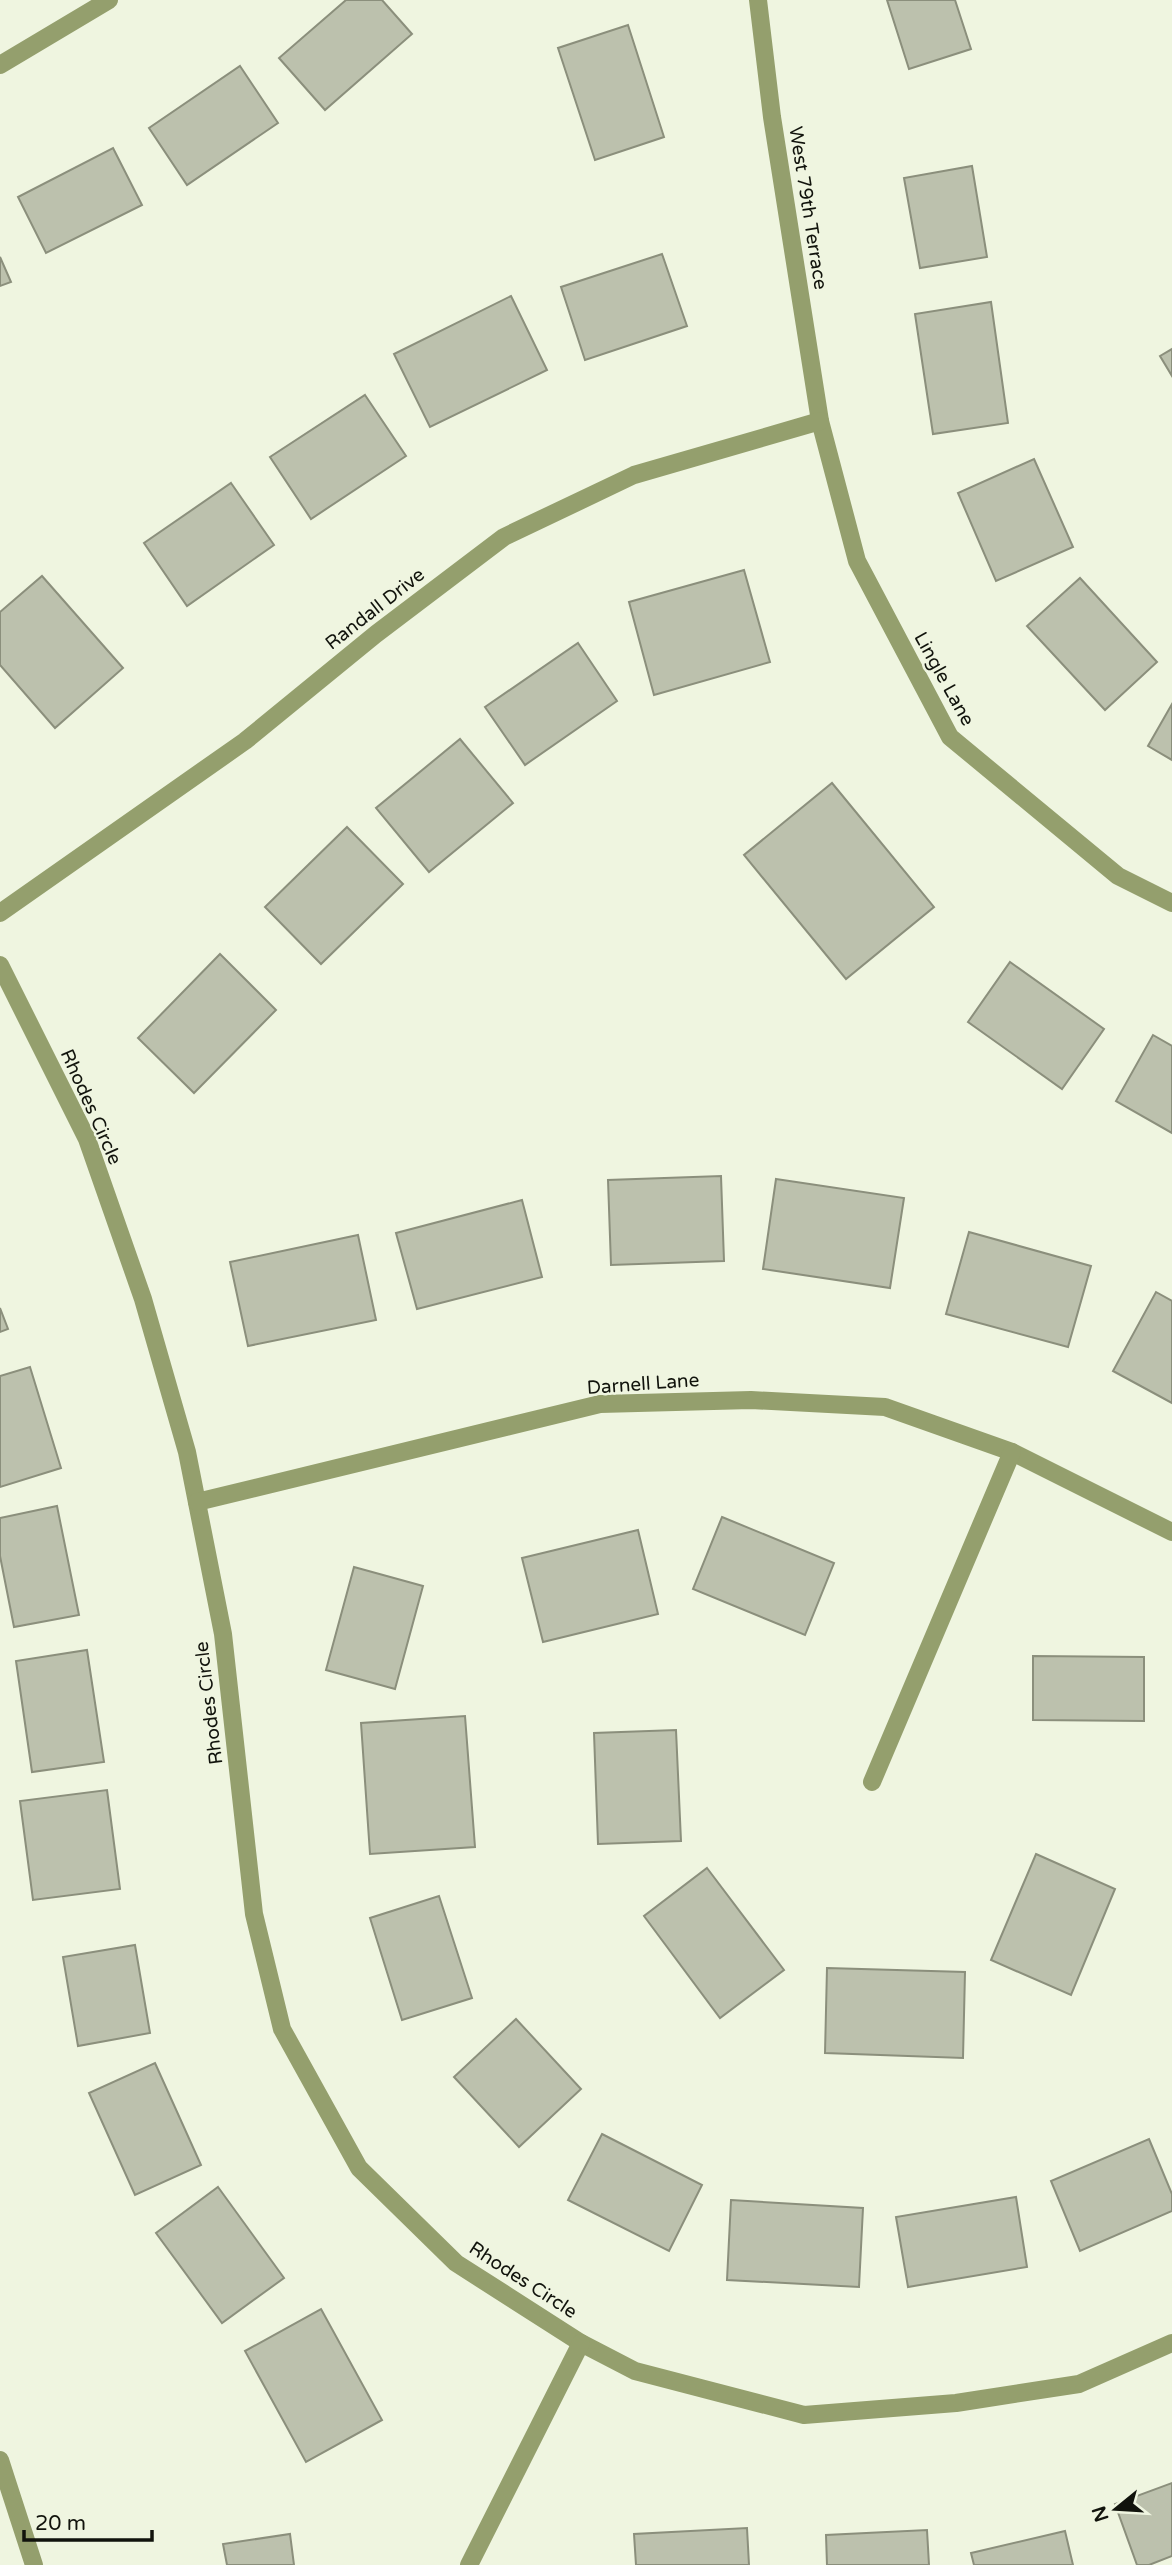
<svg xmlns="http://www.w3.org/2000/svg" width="1172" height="2565" viewBox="0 0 1172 2565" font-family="'Varela Round',sans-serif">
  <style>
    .building { fill: #bcc1ad; stroke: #8b8f7c; stroke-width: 2 }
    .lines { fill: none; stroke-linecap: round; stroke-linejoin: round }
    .minor { stroke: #949f6d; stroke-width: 18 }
    .tertiary { stroke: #949f6d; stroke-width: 18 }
    .labels { text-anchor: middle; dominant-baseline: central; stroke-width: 5; stroke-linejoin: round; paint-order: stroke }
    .street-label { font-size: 19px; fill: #11130c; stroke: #eff5e0 }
  </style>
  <rect width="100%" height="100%" fill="#eff5e0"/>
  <g class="building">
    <path d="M346,0H382L412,34L325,110L279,58Z"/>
    <path d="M887,0H955L971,49L909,69Z"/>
    <path d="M628,25L664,137L595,160L558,48Z"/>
    <path d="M240,66L278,123L187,185L149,128Z"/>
    <path d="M113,148L142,205L46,253L18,197Z"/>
    <path d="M972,166L987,257L920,268L904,178Z"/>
    <path d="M662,254L687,326L585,360L561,287Z"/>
    <path d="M0,257L11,282L0,286Z"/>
    <path d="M511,296L547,370L430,427L394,354Z"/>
    <path d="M991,302L1008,423L933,434L915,314Z"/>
    <path d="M1172,349V376L1160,356Z"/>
    <path d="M365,395L406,456L311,519L270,457Z"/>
    <path d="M1034,459L1073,547L996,581L958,493Z"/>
    <path d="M231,483L274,545L187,606L144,543Z"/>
    <path d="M744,570L770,662L654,695L629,602Z"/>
    <path d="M42,576L123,668L55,728L0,665V612Z"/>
    <path d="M1080,578L1157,662L1105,710L1027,626Z"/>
    <path d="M578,643L617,701L525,765L485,707Z"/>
    <path d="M1172,704V760L1148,746Z"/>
    <path d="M460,739L513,803L429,872L376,808Z"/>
    <path d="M832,783L934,907L846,979L744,855Z"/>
    <path d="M347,827L403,884L321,964L265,907Z"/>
    <path d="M220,954L276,1010L194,1093L138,1038Z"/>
    <path d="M1010,962L1104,1029L1062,1089L968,1022Z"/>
    <path d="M1153,1035L1172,1046V1133L1116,1101Z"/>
    <path d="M721,1176L724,1261L611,1265L608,1180Z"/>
    <path d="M776,1179L904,1198L890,1288L763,1269Z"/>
    <path d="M522,1200L542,1277L417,1309L396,1233Z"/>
    <path d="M969,1232L1091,1266L1068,1347L946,1314Z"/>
    <path d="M358,1235L376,1320L248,1346L230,1262Z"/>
    <path d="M1156,1292L1172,1301V1403L1113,1371Z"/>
    <path d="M0,1308L8,1329L0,1332Z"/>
    <path d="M30,1367L61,1468L0,1487V1376Z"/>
    <path d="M57,1506L79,1615L14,1627L0,1556V1518Z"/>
    <path d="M722,1517L834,1563L805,1635L693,1589Z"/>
    <path d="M638,1530L658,1614L543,1642L522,1558Z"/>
    <path d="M354,1567L423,1586L395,1689L326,1670Z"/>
    <path d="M87,1650L104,1762L32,1772L16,1661Z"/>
    <path d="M1033,1656L1144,1657V1721L1033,1720Z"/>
    <path d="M465,1716L475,1847L370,1854L361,1723Z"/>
    <path d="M676,1730L681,1841L598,1844L594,1733Z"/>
    <path d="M107,1790L120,1889L33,1900L20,1801Z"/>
    <path d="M1036,1854L1115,1889L1071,1995L991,1960Z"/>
    <path d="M707,1868L784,1970L720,2018L644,1916Z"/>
    <path d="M439,1896L472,1998L402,2020L370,1918Z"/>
    <path d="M135,1945L150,2033L78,2046L63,1957Z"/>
    <path d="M827,1968L965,1972L963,2058L825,2053Z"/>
    <path d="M516,2019L581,2089L519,2147L454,2077Z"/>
    <path d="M155,2063L201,2165L135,2195L89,2093Z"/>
    <path d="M602,2134L702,2185L669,2251L568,2200Z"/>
    <path d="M1149,2139L1172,2194V2211L1080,2251L1051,2181Z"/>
    <path d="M218,2187L284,2278L222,2323L156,2233Z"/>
    <path d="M1016,2197L1027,2267L908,2287L896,2217Z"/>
    <path d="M731,2200L863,2208L859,2287L727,2280Z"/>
    <path d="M321,2309L382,2420L306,2462L245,2351Z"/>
    <path d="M1172,2483V2556L1149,2565H1137L1115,2504Z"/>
    <path d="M747,2528L749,2565H636L634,2534Z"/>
    <path d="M927,2530L929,2565H827L826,2535Z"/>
    <path d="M1065,2531L1073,2565H974L971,2553Z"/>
    <path d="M290,2534L294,2565H227L223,2544Z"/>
  </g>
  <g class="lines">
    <g class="minor">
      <path d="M758,0L772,117L820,421L857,561L950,737L1118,876L1172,903"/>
      <path d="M0,65L109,0"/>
      <path d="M0,913L245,741L376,634L504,537L634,475L820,421"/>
      <path d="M0,965L87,1139L143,1299L187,1452L223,1634L254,1914L282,2029L359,2168L456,2263L581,2343L635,2371L804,2415L956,2403L1079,2384L1172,2343"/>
      <path d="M197,1502L600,1404L751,1400L885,1407L1012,1452L1172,1532"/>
      <path d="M872,1782L1012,1452"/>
      <path d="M469,2565L581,2343"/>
    </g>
    <path class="tertiary" d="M0,2460L34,2565"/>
  </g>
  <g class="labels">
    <g class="street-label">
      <text transform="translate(808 208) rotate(81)">West 79th Terrace</text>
      <text transform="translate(375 609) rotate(-38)">Randall Drive</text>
      <text transform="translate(944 679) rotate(61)">Lingle Lane</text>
      <text transform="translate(91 1107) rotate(66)">Rhodes Circle</text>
      <text transform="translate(643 1384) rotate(-4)">Darnell Lane</text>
      <text transform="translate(209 1703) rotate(-97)">Rhodes Circle</text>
      <text transform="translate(523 2280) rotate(33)">Rhodes Circle</text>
    </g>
  </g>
  <g transform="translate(1116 2509) rotate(252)" stroke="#eff5e0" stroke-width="5" paint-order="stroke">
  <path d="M0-5L12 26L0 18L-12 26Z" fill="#11130c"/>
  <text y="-10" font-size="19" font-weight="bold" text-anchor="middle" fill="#11130c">N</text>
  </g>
  <path d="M24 2530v10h128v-10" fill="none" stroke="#11130c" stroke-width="3.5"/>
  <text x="35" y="2530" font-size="21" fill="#11130c" stroke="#eff5e0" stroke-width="5" paint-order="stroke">20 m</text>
</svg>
